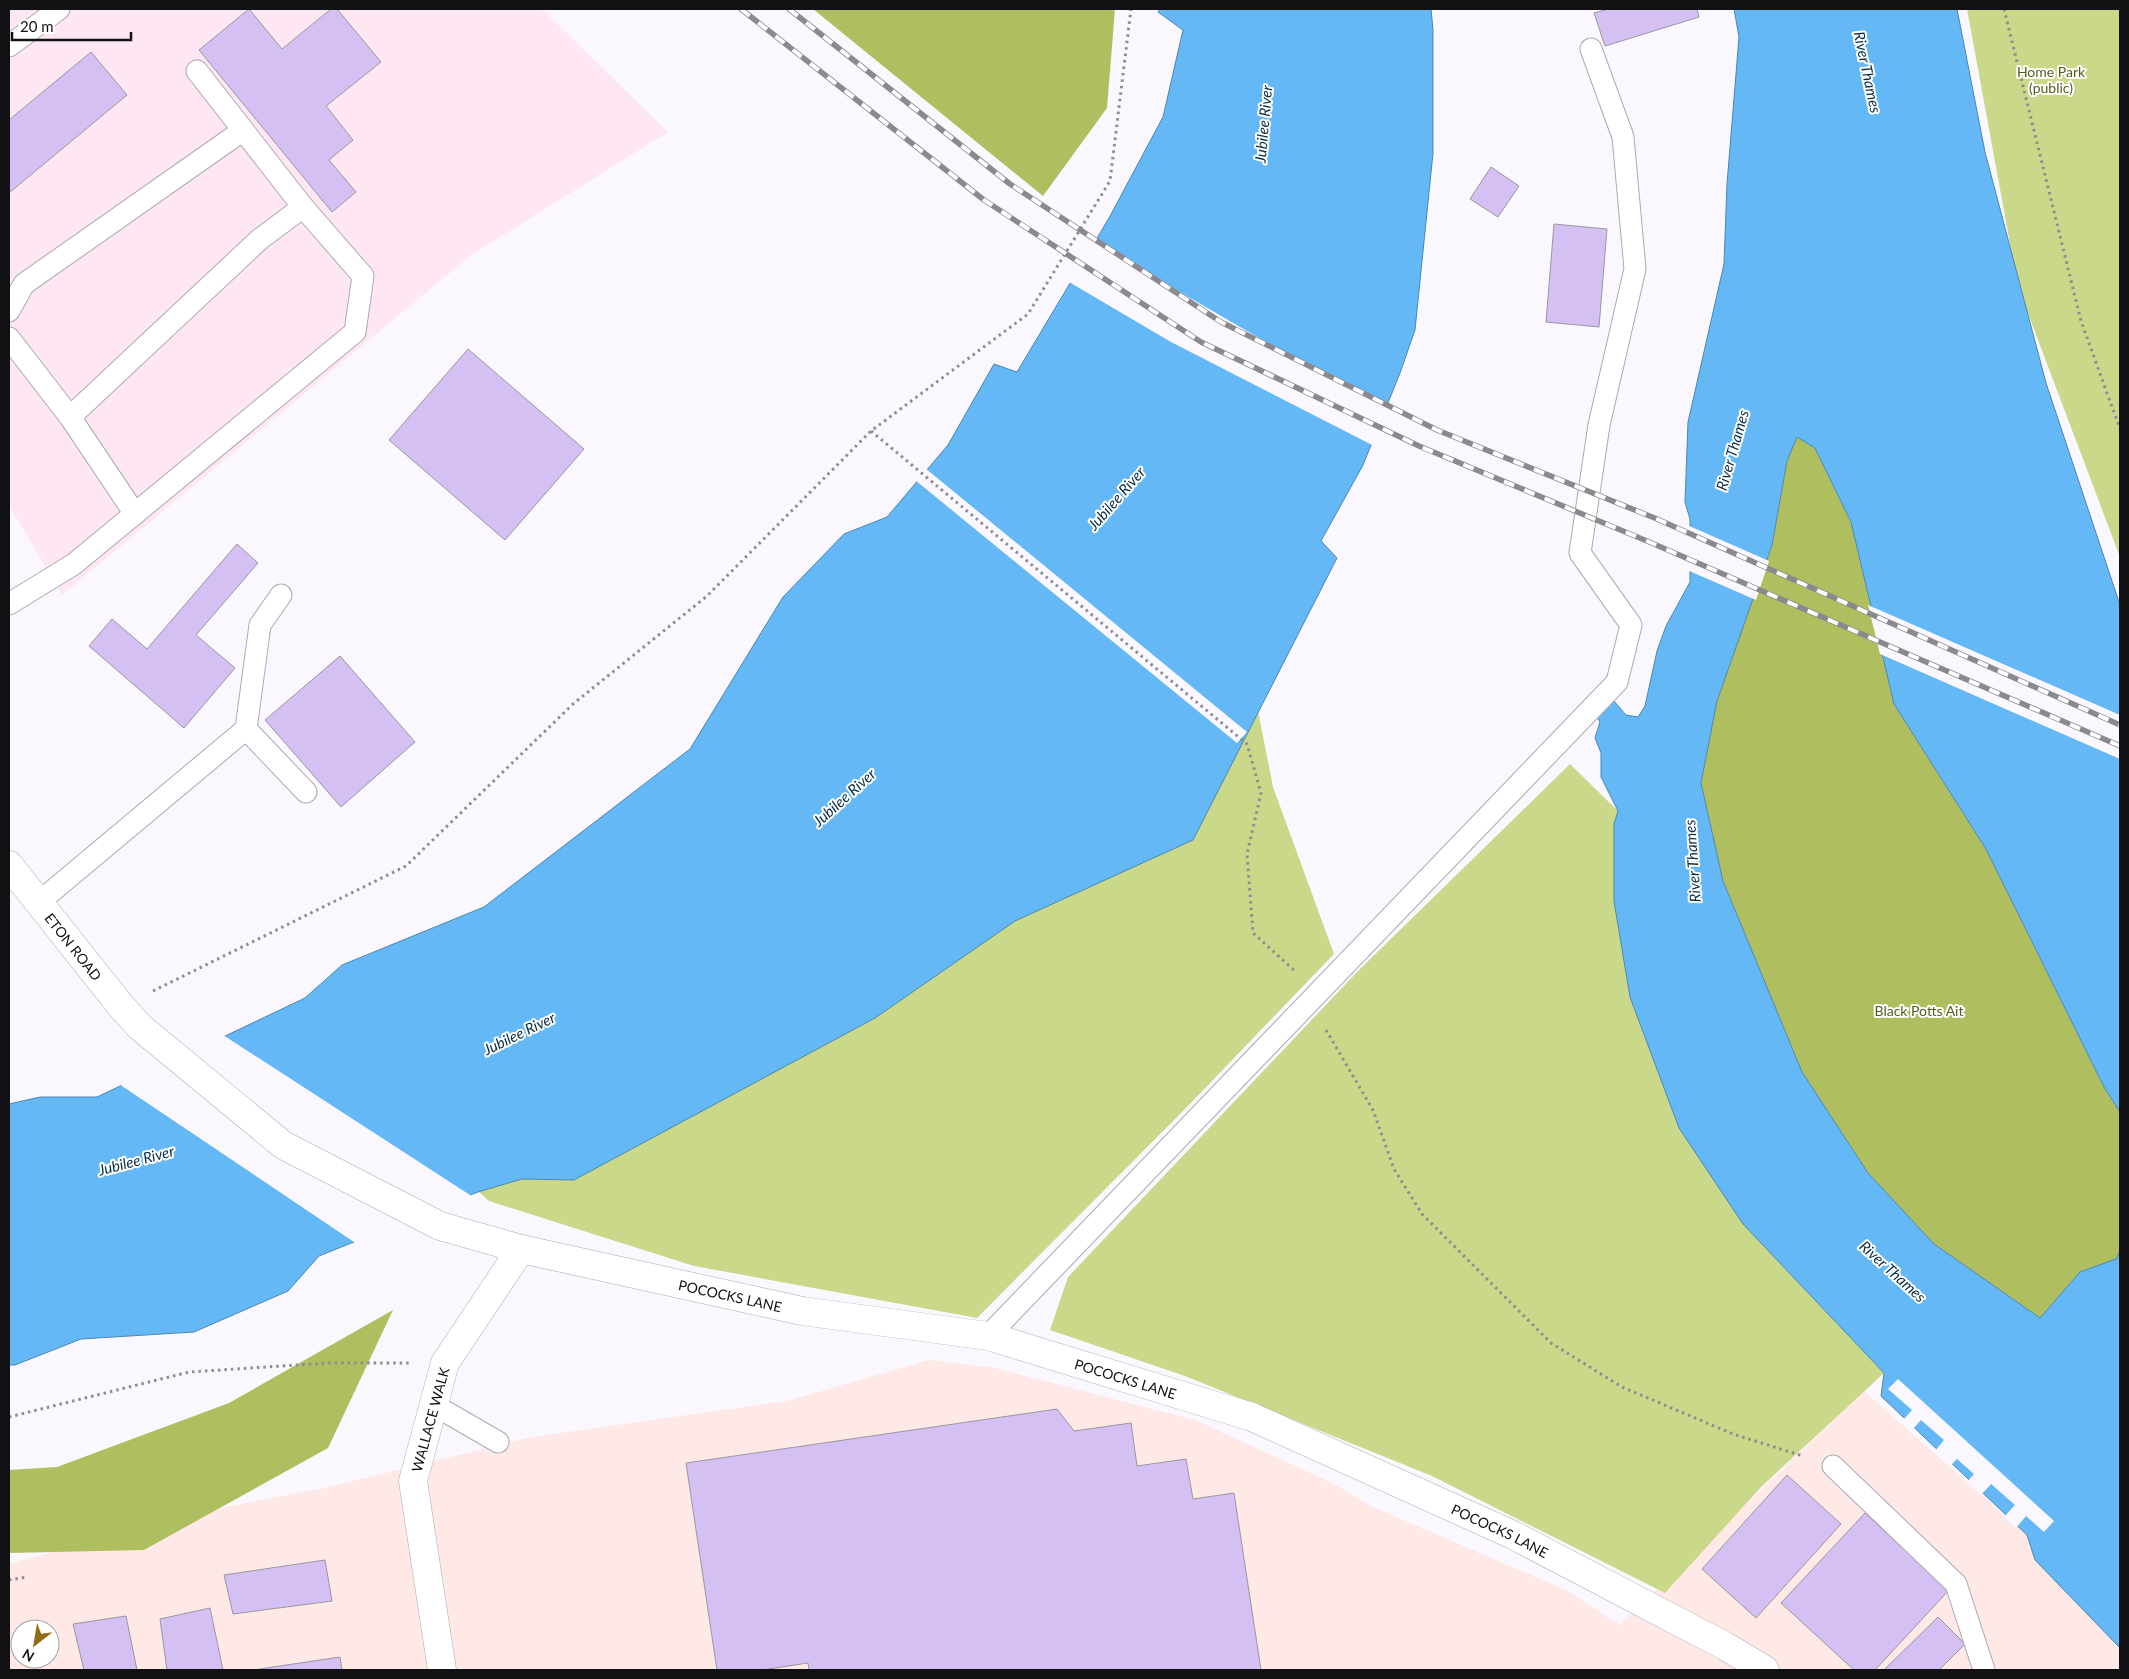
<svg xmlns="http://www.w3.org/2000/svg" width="2129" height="1679" viewBox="0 0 2129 1679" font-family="Lato,sans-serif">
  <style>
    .industrial { fill: #fee7f3 }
    .education { fill: #fee9e6; fill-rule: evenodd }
    .green { fill: #cad889 }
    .forest { fill: #afbf60 }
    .water { fill: #65b8f6; stroke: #4c86b2 }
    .pier { fill: #faf7fe }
    .building { fill: #d5c0f3; stroke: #99979e }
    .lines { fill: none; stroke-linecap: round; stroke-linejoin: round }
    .lane-casing { stroke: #acaab1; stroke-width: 23 }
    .street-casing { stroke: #acaab1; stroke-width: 29 }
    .secondary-casing { stroke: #acaab1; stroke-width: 29 }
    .path { stroke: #8e8c91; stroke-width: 3; stroke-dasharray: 2.5 4; stroke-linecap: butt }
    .lane { stroke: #fff; stroke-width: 21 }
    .street { stroke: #fff; stroke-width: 28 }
    .secondary { stroke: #fff; stroke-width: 28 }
    .rail-casing { stroke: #8b898e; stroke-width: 5.5 }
    .rail { stroke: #fff; stroke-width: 4; stroke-dasharray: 11; stroke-linecap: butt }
    .labels { text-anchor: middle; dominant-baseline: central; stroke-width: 4; stroke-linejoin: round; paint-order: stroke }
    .park-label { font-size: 14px; fill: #535d18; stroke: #fff }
    .street-label { font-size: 14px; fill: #111013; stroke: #fff }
    .water-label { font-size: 15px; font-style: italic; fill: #072c44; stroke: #fff }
  </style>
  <rect width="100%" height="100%" fill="#faf7fe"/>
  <path class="industrial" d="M9,9H542L668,132L470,256L62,595L9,506Z"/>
  <path class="education" d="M929,1360L995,1368L1198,1421L1334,1484L1373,1507L1568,1591L1620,1625L1864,1391L2027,1535L2035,1560L2120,1648V1670H9V1564L195,1513L329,1487L532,1437L787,1401ZM20,1629H50V1659H20Z"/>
  <g class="green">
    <path d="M1967,9H2120V557L2018,287Z"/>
    <path d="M1258,711L1273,787L1334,954L1187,1107L977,1318L694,1266L489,1201L479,1192L522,1179L574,1180L875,1018L1015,921L1193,840Z"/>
    <path d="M1570,764L1618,811L1614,824V901L1630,997L1679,1128L1743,1224L1884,1373L1761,1487L1665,1593L1432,1476L1185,1376L1050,1330L1068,1277L1359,970Z"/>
  </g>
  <g class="forest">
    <path d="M813,9H1115L1107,108L1043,196Z"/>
    <path d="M1797,437L1815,448L1851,522L1894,704L1986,849L2104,1087L2120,1112V1251L2116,1259L2080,1272L2040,1318L1934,1244L1868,1173L1802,1072L1723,881L1701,783L1717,701L1772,545L1787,461Z"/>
    <path d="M393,1310L328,1448L144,1550L9,1553V1470L57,1467L229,1403Z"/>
  </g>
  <g class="water">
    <path d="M1160,9H1431L1433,30V153L1415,330L1400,373L1363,465L1321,541L1337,558L1193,840L1015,921L875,1018L574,1180L522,1179L478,1192L319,1256L288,1291L194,1332L81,1339L15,1365H9V1104L40,1097H97L305,998L342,965L484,907L690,749L783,597L844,534L887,517L948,445L994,364L1017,372L1109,218L1163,117L1183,30L1158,12Z"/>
    <path d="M1734,9H1957L1985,152L2046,383L2120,605V1112L2104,1087L1986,849L1894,704L1851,522L1815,448L1797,437L1787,461L1772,545L1717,701L1701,783L1723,881L1802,1072L1868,1173L1934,1244L2040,1318L2080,1272L2116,1259L2120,1251V1648L2035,1560L2027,1535L1881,1396L1884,1373L1743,1224L1679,1128L1630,997L1614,901V824L1618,811L1601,777V753L1595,738L1600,722L1597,717L1613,700L1626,715L1638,717L1645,706L1657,651L1666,626L1690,582V519L1685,502L1688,422L1724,264L1727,184L1739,37Z"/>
  </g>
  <g class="pier">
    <path d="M1092,241L1278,349L1390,404L1374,446L1171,342L1069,282Z"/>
    <path d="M925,468L1247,732L1237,743L915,480Z"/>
    <path d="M1687,525L1769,561L1756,600L1687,570Z"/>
    <path d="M1868,605L2120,715V759L1880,654Z"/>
    <path d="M223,1035L473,1197L357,1244L119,1084Z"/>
    <path d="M1898,1379L2054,1521L2044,1532L2026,1516L2016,1528L2004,1517L2015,1505L1991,1484L1981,1495L1967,1482L1974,1474L1957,1459L1950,1466L1935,1451L1944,1440L1921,1420L1912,1430L1902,1421L1912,1410L1888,1389Z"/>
  </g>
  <g class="building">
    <path d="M249,9L282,49L331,9H337L381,62L326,106L353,140L329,160L356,192L332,212L199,50Z"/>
    <path d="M1608,9H1697L1699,17L1605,46L1594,13Z"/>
    <path d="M91,52L127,95L9,193V120Z"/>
    <path d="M1491,167L1519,186L1498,217L1470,199Z"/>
    <path d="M1554,224L1607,229L1599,327L1546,322Z"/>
    <path d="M468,349L584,449L505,540L389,440Z"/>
    <path d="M237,544L258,563L196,635L235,668L184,728L89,646L112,619L147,649Z"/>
    <path d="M340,656L415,742L341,807L265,720Z"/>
    <path d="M1057,1409L1074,1431L1131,1423L1137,1466L1186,1459L1193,1499L1234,1493L1261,1670H809L808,1663L762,1670H717L686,1463Z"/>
    <path d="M1787,1475L1841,1524L1756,1618L1702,1569Z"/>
    <path d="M1865,1513L1949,1590L1875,1670H1854L1781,1603Z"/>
    <path d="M325,1560L332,1601L233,1614L224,1575Z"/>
    <path d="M210,1608L223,1670H167L160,1619Z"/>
    <path d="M126,1616L137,1670H84L73,1624Z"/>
    <path d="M1938,1617L1965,1644L1939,1670H1884Z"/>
    <path d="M340,1657L342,1670H253Z"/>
  </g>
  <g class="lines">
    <defs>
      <g id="lane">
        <path d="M9,46L59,9"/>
        <path d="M197,71L303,207"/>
        <path d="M9,311L24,284L242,131"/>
        <path d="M9,338L70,417L135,514"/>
        <path d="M9,604L74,564L355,332L363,276L303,207L260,239L70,417"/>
        <path d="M246,729L306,792"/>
        <path d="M38,903L246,729L260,625L281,595"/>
        <path d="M988,1336L1617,682L1631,625L1580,553L1599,425L1635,269L1623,137L1591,49"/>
        <path d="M434,1405L498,1442"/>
        <path d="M1833,1466L1956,1584L1984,1670"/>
      </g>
      <g id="street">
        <path id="s1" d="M442,1670L413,1481L445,1363L521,1249"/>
      </g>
      <g id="secondary">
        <path id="s2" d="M9,865L121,1006L140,1027L283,1145L440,1226L521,1249L802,1311L988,1336L1252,1417L1513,1535L1725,1646L1765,1670"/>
      </g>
    </defs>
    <use href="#lane" class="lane-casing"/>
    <use href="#street" class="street-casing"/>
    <use href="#secondary" class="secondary-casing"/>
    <g class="path">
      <path d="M2004,9L2081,321L2120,429"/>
      <path d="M871,431L1247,744L1261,793L1247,854L1253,933L1296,972"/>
      <path d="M153,991L406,866L573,704L707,596L871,431L1028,314L1110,181L1131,9"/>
      <path d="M1326,1030L1373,1110L1394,1169L1422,1214L1551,1343L1622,1387L1733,1434L1803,1456"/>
      <path d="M9,1417L189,1372L328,1363H410"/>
      <path d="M9,1580L27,1577"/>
    </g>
    <use href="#lane" class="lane"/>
    <use href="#street" class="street"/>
    <use href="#secondary" class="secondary"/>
    <defs>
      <g id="rail">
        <path d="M741,9L984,200L1201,342L1419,446L1647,541L2120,746"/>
        <path d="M789,9L1010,184L1221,322L1437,430L1657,519L2120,725"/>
      </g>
    </defs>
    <use href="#rail" class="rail-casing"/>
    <use href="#rail" class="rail"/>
  </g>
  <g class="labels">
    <g class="park-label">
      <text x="2051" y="71">Home Park<tspan x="2051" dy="16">(public)</tspan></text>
      <text x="1919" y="1010">Black Potts Ait</text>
    </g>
    <g class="street-label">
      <text stroke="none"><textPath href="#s2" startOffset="104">ETON ROAD</textPath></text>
      <text stroke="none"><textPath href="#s2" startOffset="869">POCOCKS LANE</textPath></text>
      <text stroke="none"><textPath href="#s2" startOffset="1274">POCOCKS LANE</textPath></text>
      <text stroke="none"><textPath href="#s1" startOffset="255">WALLACE WALK</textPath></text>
      <text stroke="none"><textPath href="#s2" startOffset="1679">POCOCKS LANE</textPath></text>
    </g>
    <g class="water-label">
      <text transform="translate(1868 72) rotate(78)">River Thames</text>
      <text transform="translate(1263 124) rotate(-85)">Jubilee River</text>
      <text transform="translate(1732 450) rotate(-74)">River Thames</text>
      <text transform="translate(1116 498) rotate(-49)">Jubilee River</text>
      <text transform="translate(844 797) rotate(-42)">Jubilee River</text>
      <text transform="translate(1692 861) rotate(-94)">River Thames</text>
      <text transform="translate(519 1033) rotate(-26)">Jubilee River</text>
      <text transform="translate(136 1160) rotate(-15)">Jubilee River</text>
      <text transform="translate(1893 1271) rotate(42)">River Thames</text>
    </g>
  </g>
  <rect width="2129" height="1679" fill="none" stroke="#111013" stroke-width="20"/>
  <g transform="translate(35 1644) rotate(211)"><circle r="24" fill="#ffffff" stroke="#a09fa1"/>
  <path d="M0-4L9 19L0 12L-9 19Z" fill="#906d12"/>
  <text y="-8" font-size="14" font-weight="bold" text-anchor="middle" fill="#111013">N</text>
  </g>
  <path d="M12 32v8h119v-8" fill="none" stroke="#111013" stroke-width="2.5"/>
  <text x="20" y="32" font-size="15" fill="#111013" stroke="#ffffff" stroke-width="4" paint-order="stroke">20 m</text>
</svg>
